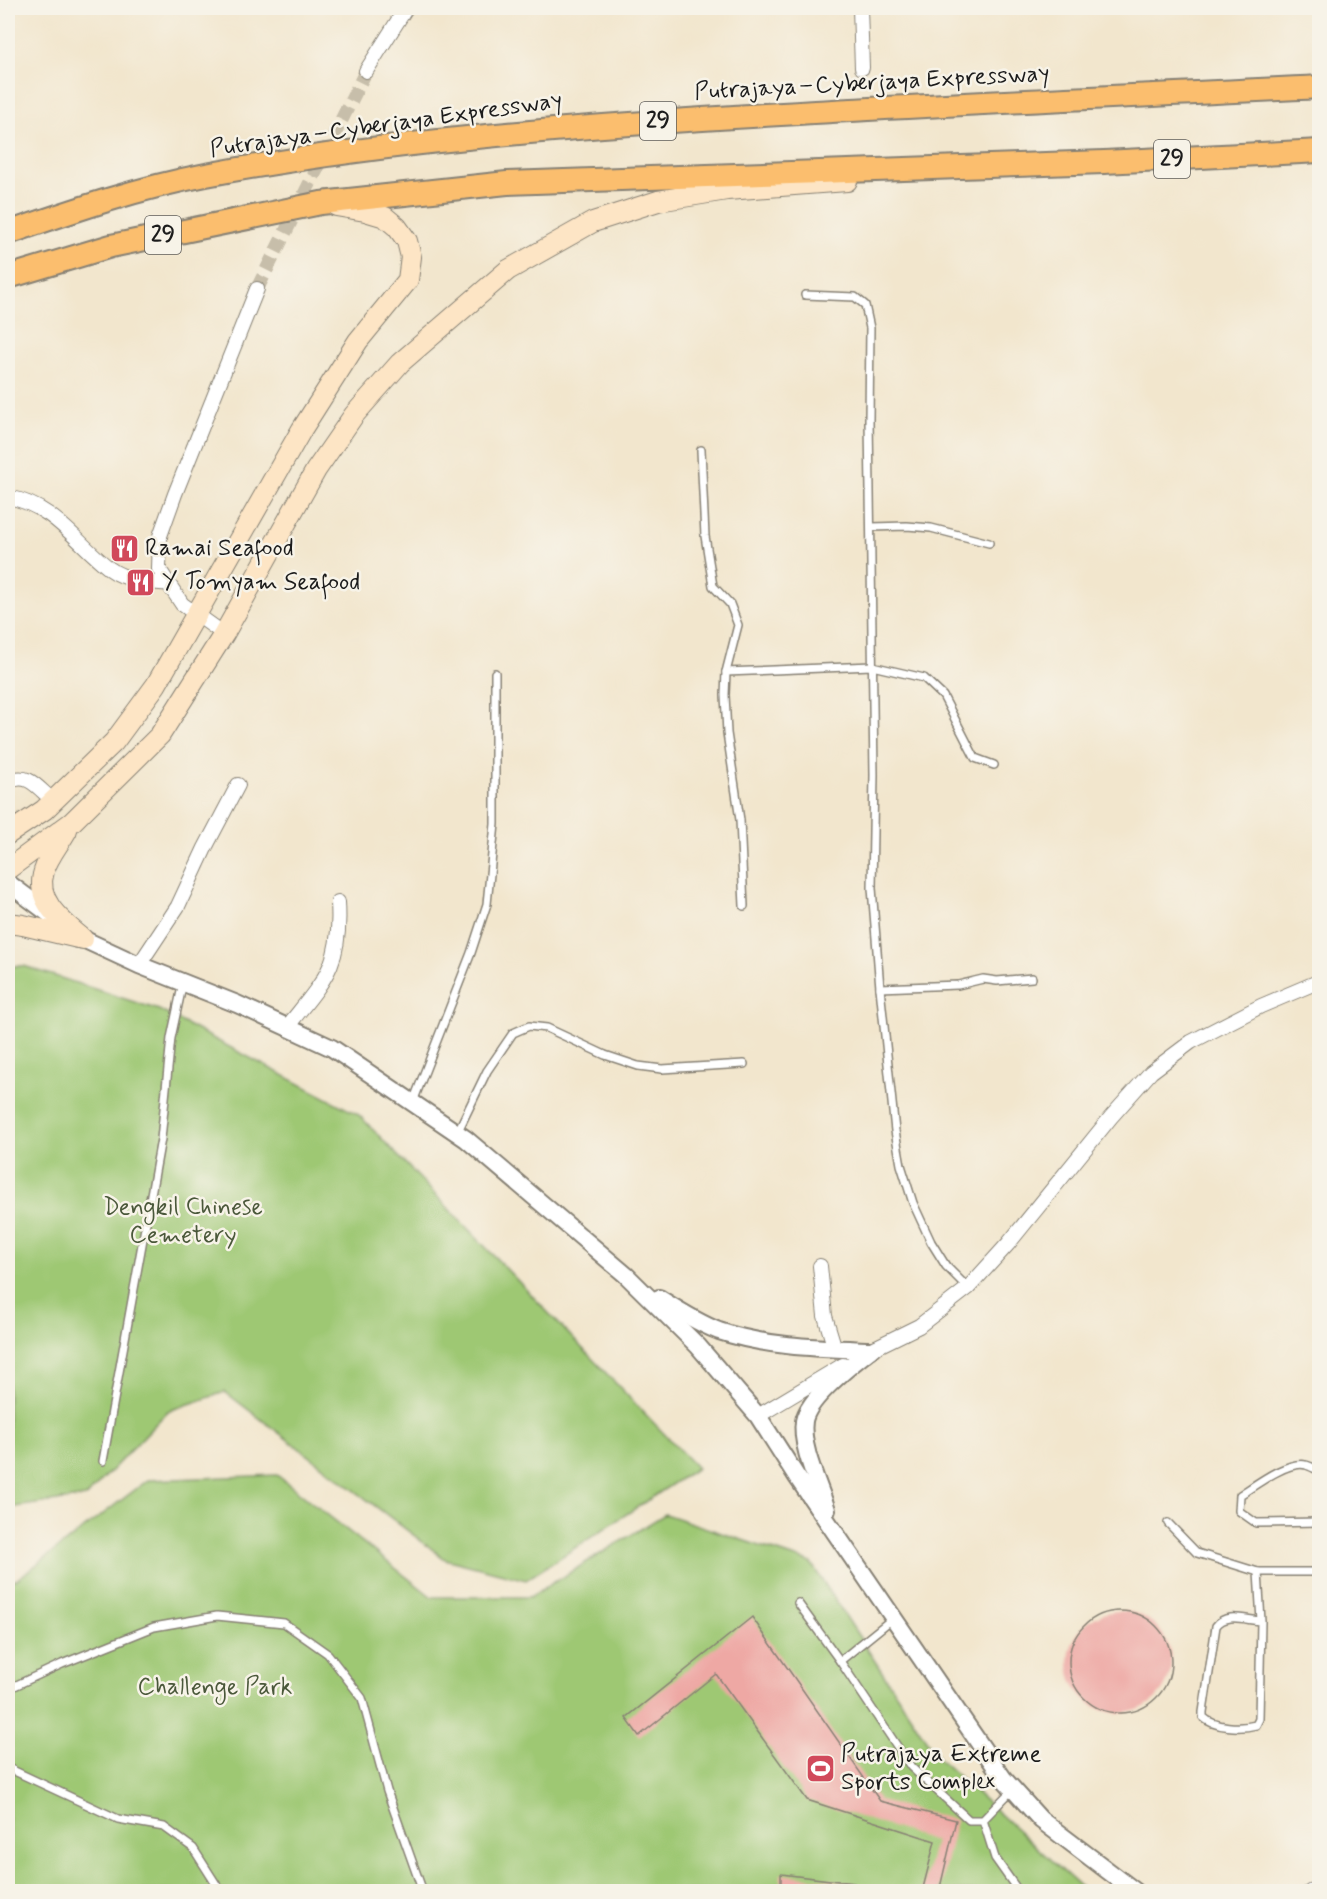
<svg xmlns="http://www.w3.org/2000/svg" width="1327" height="1899" viewBox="0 0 1327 1899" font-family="Mynerve,sans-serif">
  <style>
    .green { fill: #9ec873; stroke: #5d7248; stroke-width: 1.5 }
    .building { fill: #eea8a4 }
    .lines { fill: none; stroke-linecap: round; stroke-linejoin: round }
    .minor-tunnel { stroke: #c7beaa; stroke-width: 14; stroke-dasharray: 14 7; stroke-linecap: butt }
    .service-casing { stroke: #878174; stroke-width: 10 }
    .minor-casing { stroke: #878174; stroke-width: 16 }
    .tertiary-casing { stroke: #878174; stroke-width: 20 }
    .secondary-casing { stroke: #878174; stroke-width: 22 }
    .trunk-casing { stroke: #878174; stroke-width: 26 }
    .service { stroke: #fff; stroke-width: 7 }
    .minor { stroke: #fff; stroke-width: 14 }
    .tertiary { stroke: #fff; stroke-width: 16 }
    .secondary { stroke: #fde5c5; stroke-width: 20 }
    .trunk { stroke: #fbbe6e; stroke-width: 22 }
    .labels { text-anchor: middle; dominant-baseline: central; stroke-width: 5; stroke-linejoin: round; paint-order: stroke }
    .shield { fill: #f7f3e8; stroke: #5e5c59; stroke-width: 1.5 }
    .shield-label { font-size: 22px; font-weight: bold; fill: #1c1c1c }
    .street-label { font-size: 24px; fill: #1c1c1c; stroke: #f7f3e8 }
    .poi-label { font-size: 24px; fill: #1c1c1c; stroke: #f7f3e8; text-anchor: start }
    .park-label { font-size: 24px; fill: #4a583a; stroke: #f7f3e8 }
  </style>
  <rect width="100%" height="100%" fill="#f7f3e8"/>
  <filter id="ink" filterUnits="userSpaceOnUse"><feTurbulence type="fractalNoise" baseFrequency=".0167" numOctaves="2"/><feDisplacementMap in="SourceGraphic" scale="12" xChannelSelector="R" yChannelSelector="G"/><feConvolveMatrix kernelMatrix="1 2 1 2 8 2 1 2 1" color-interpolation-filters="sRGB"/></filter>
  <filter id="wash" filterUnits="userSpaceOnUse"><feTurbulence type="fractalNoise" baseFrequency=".008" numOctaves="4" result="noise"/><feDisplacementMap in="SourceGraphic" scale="24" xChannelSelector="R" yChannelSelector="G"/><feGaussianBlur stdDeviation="1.35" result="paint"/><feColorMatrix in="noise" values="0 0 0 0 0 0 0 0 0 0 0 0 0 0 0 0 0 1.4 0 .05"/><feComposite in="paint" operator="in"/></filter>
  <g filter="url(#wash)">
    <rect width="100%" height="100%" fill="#f2e6cd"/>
    <g class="green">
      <path d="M8,966H24L159,1010L359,1115L697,1468L526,1580L445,1559L225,1392L168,1411L86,1497L8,1508Z"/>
      <path d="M277,1475L432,1597H530L665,1514L811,1563L938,1758L1085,1891H8V1579L16,1580L148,1480Z"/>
    </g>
    <g id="blocks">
      <g class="building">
        <circle cx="1120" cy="1662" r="51"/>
        <path d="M752,1617L880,1801L956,1820L939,1892H922L935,1841L807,1800L716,1674L639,1736L626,1718Z"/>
        <path d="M781,1874L854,1883L853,1892H781Z"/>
      </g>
    </g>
  </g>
  <g filter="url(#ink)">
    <use href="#blocks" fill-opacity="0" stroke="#878174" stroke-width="1.5"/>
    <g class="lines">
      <path class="minor-tunnel" d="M257,289L366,71"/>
      <defs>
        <g id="service">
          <path d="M805,295L855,297L865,305L870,328L869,420L874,775L872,888L880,988L895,1131L901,1165L913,1203L931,1242L946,1266L968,1288"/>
          <path d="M701,450L705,536L713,586L730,604L738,625L726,672L725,695L727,733L740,820L744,906"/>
          <path d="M872,527L907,526L931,528L989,543"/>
          <path d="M726,672L872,666L924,678L943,696L975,758L994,765"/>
          <path d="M880,988L958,985L983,979L997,981L1032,978"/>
          <path d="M413,1102L471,953L487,904L495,824V673"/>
          <path d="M457,1133L487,1071L513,1033L529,1026L547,1028L605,1055L638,1066L662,1069L744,1064"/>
          <path d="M103,1461L161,1139L171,1038L183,982"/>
          <path d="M1320,1471C1315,1469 1310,1466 1306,1465C1288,1460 1254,1486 1240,1495L1239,1511L1256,1523L1320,1522"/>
          <path d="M1168,1523L1197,1553L1258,1572H1320"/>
          <path d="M1258,1572L1261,1621L1259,1719L1256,1725C1241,1729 1214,1728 1203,1717V1712L1216,1626C1226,1612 1245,1620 1261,1621"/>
          <path d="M798,1603L840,1661"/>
          <path d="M892,1619L840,1661L911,1767L969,1820H983L1013,1789"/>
          <path d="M8,1689L62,1664L154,1627L217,1616L284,1623L328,1654L362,1698L387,1791L423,1892"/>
          <path d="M8,1768L118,1819L164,1827L193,1848L221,1892"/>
          <path d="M983,1820L995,1858L1019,1892"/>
        </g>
        <g id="minor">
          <path d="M860,8L862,68"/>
          <path d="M366,71L406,8"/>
          <path d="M8,497C55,506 75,542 110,569C125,580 151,584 168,583"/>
          <path d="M224,634L182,604L168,583L159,569L160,536L175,494L257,289"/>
          <path d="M8,782C28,771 38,788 53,801"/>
          <path d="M139,965L178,906L205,848L238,785"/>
          <path d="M287,1027C324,980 342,966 338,902"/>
          <path d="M820,1266L825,1316L835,1349"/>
          <path d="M862,1354L919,1326L968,1288L1008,1244L1111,1117L1151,1072L1191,1042L1261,1006L1320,981"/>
          <path d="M758,1416L843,1365"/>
          <path d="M1310,1892L1320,1886"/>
        </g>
        <g id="tertiary">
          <path d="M8,883L83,939L139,965L237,1004L332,1048L466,1139L626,1275L698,1346L758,1416L797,1477L1003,1778L1041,1820L1136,1892"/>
          <path d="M659,1298C678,1310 698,1323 719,1331C767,1347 819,1348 870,1350"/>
          <path d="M827,1510C819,1485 800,1446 804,1421C808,1398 852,1364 870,1350"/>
        </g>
        <g id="secondary">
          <path d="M67,830C60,843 48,857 44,871C34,901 63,922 83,939"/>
          <path d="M8,834L44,810L114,742L156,685L302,429L358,341L408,280L411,257L407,241L397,227L385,217L365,211L336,206"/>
          <path d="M8,869L72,822L160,735L224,634L316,470L354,415L400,363L508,270L593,222L658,201L727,190L847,181"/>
          <path d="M8,923L23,925L78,938"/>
        </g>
        <g id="trunk">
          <path d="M8,233C72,211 138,188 206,175C380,142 558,128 734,117C929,104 1124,97 1320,87"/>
          <path d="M8,277L111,246L321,203L507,183L1104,162L1320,151"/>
        </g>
      </defs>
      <use href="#service" class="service-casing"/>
      <use href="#minor" class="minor-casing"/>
      <use href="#tertiary" class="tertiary-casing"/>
      <use href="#secondary" class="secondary-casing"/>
      <use href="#trunk" class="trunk-casing"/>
      <use href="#service" class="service"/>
      <use href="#minor" class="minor"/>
      <use href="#tertiary" class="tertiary"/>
      <use href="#secondary" class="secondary"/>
      <use href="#trunk" class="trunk"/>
    </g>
  </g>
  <defs>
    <symbol id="restaurant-square" viewBox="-11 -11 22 22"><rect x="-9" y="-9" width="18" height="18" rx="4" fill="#d1495b" stroke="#f7f3e8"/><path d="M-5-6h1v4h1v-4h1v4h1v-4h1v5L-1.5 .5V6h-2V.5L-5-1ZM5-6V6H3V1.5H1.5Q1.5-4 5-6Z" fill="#fff"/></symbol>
    <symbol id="stadium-square" viewBox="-11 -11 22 22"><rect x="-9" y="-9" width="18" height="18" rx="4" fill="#d1495b" stroke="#f7f3e8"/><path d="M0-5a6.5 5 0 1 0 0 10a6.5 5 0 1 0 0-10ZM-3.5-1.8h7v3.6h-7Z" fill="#fff"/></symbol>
  </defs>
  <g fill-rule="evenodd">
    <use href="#restaurant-square" x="108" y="532" width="33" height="33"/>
    <use href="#restaurant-square" x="124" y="566" width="33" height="33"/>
    <use href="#stadium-square" x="804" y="1752" width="33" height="33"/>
  </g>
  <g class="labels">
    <g class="shield">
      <rect x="640" y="102" width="36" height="38" rx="4.5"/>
      <rect x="1154" y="140" width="36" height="38" rx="4.5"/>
      <rect x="145" y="216" width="36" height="38" rx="4.5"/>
    </g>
    <g class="shield-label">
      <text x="658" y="121">29</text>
      <text x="1172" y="159">29</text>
      <text x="163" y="235">29</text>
    </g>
    <g class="street-label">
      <text transform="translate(872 83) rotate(-3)">Putrajaya–Cyberjaya Expressway</text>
      <text transform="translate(386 125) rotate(-8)">Putrajaya–Cyberjaya Expressway</text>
    </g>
    <g class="poi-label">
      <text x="145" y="548">Ramai Seafood</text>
      <text x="162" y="582">Y Tomyam Seafood</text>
      <text x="841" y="1754">Putrajaya Extreme<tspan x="841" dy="28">Sports Complex</tspan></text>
    </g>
    <g class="park-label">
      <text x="183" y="1207">Dengkil Chinese<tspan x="183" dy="28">Cemetery</tspan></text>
      <text x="215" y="1687">Challenge Park</text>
    </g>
  </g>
  <rect width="1327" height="1899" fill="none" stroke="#f7f3e8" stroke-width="30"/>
</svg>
